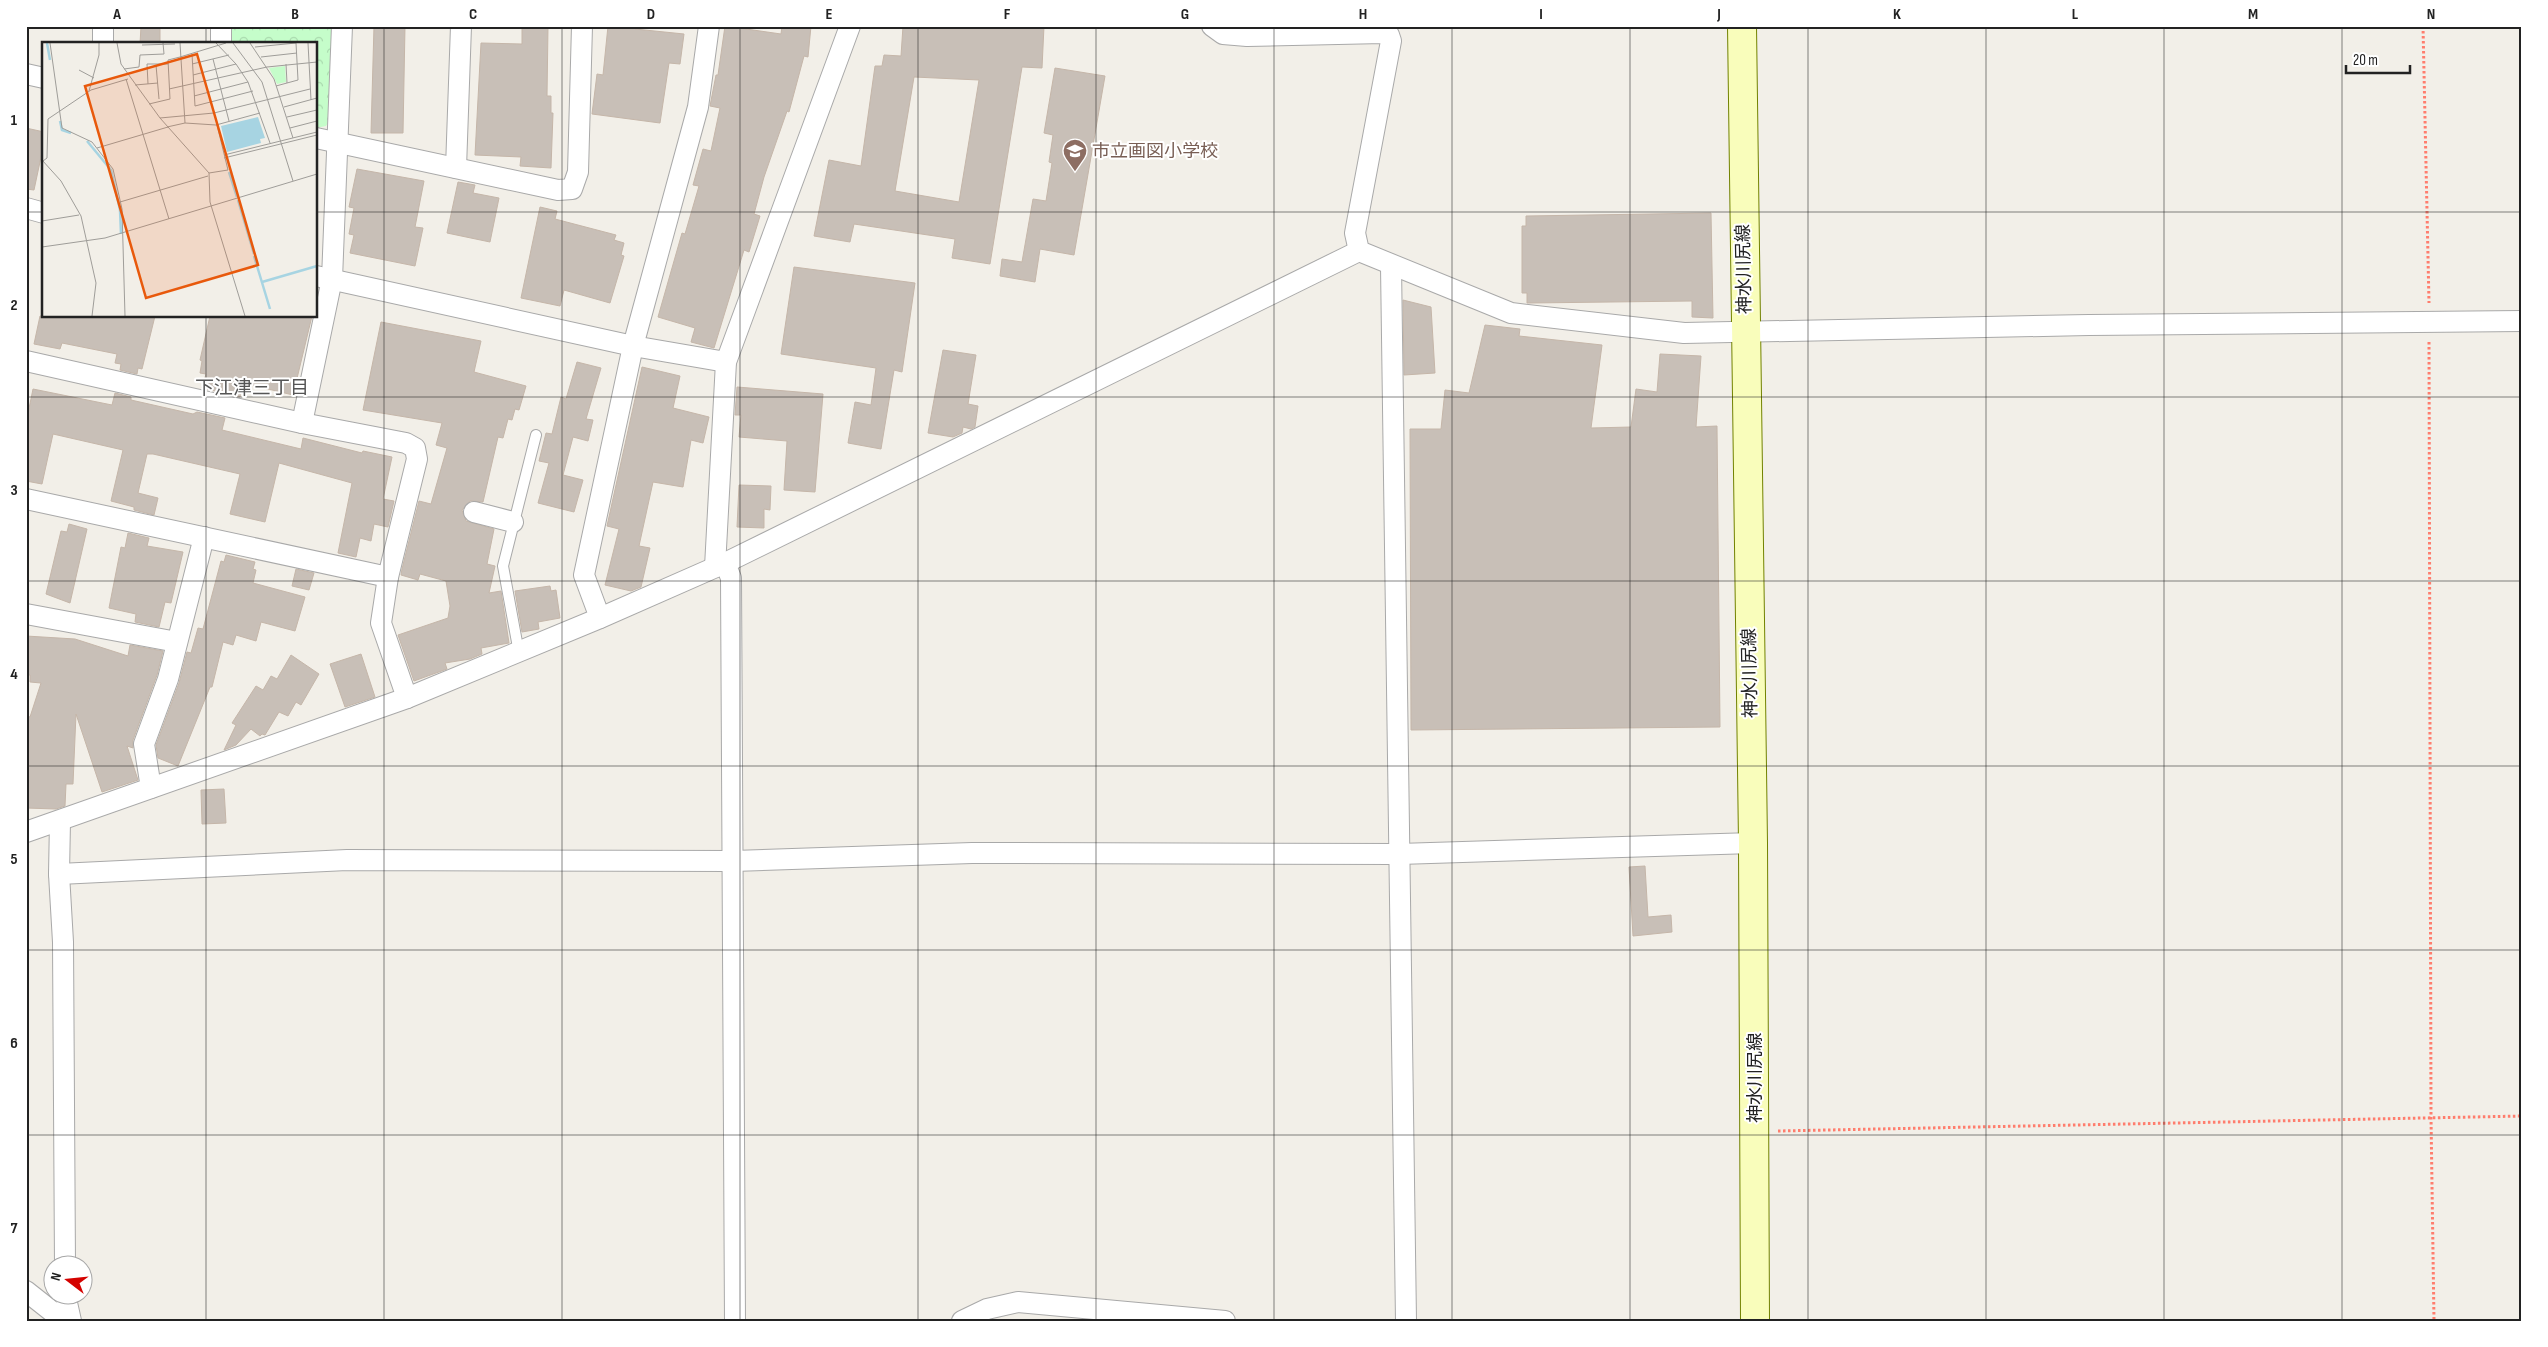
<svg xmlns="http://www.w3.org/2000/svg" width="2548" height="1347" viewBox="0 0 2548 1347" font-family="'Sofia Sans Condensed','Noto Sans JP',sans-serif">
  <style>
    .park { fill: url(#park-crowns) }
    .building { fill: #c8bfb7; stroke: #c5b6a9; fill-rule: evenodd }
    .lines { fill: none; stroke-linecap: round; stroke-linejoin: round }
    .lane-casing { stroke: #a9a9a9; stroke-width: 12 }
    .street-casing { stroke: #a9a9a9; stroke-width: 22 }
    .secondary-casing { stroke: #728200; stroke-width: 30 }
    .path { stroke: #ff7d6d; stroke-width: 3; stroke-dasharray: 2.5 2.5; stroke-linecap: butt }
    .lane { stroke: #fff; stroke-width: 10 }
    .street { stroke: #fff; stroke-width: 20 }
    .secondary { stroke: #f9fdbb; stroke-width: 28 }
    .grid { fill: none; stroke: #222; stroke-width: 1; stroke-opacity: 0.55 }
    .labels { text-anchor: middle; dominant-baseline: central; stroke-width: 4; stroke-linejoin: round; paint-order: stroke }
    .education-label { font-size: 18px; fill: #785e54; stroke: #fff; text-anchor: start }
    .street-label { font-size: 18px; fill: #222; stroke: #fff }
    .neighbourhood-label { font-size: 19px; fill: #555; stroke: #fff }
    .inset-river { fill: none; stroke: #a7d4e2; stroke-width: 2.5 }
    .inset-road { fill: none; stroke: #9f9d99; stroke-width: 1 }
    .view { fill: #e8590c; fill-opacity: 0.15; stroke: #e8590c; stroke-width: 2.5 }
    .inset-edge { fill: none; stroke: #222; stroke-width: 2.5 }
    .neatline { fill: none; stroke: #222; stroke-width: 2 }
    .grid-label { font-size: 16px; text-anchor: middle; font-weight: bold; fill: #222 }
  </style>
  <defs>
    <pattern id="park-crowns" width="20" height="18" patternUnits="userSpaceOnUse" patternTransform="scale(1.25)"><rect width="20" height="18" fill="#c5fdca"/><path d="M2 6a3 3 0 1 1 6 0M12 15a3 3 0 1 1 6 0" fill="none" stroke="#a9d9ad"/></pattern>
  </defs>
  <rect width="100%" height="100%" fill="#f2efe8"/>
  <path class="park" d="M231,26H332L330,120L326,126L316,128V44H230Z"/>
  <g class="building">
    <path d="M141,26H160V44H140Z"/>
    <path d="M374,26H405L403,133H371Z"/>
    <path d="M522,26H548L547,96H551V113H553L551,168L520,166L521,157L475,155L481,43L522,44Z"/>
    <path d="M608,26H635V29L684,34L680,64L669,63L660,123L592,114L597,74L603,75Z"/>
    <path d="M725,26L781,34L782,26H811L808,57L804,56L789,112L787,111L764,177L754,214L760,216L749,252L744,250L714,348L691,342L695,328L658,317L682,233L685,234L699,186L693,185L703,149L711,151L720,108L710,106L716,75H718Z"/>
    <path d="M903,26H1044L1042,68L1022,67L990,264L952,258L955,239L854,224L850,242L814,236L829,160L861,166L875,66H882L884,55L901,56ZM914,77L979,80L959,202L895,191Z"/>
    <path d="M1055,68L1105,76L1074,255L1040,249L1035,282L1000,276L1002,259L1022,262L1033,199L1046,201L1052,163L1049,162L1053,135L1044,133Z"/>
    <path d="M26,128L44,132V143L34,190L26,189Z"/>
    <path d="M357,169L424,181L415,227L423,228L415,266L350,253L354,235L349,234L354,208L349,207Z"/>
    <path d="M458,182L475,185L473,193L499,198L490,242L447,233Z"/>
    <path d="M540,207L557,211L555,219L616,235L614,240L624,243L621,255L624,256L610,303L564,290L560,306L521,298Z"/>
    <path d="M1711,213L1713,318L1692,317V301L1530,303H1527V293H1522V226H1526V216Z"/>
    <path d="M794,267L915,283L902,372L894,370L881,449L848,443L855,402L871,405L876,368L781,354Z"/>
    <path d="M1403,300L1431,307L1435,373L1404,375Z"/>
    <path d="M40,316H155L142,369L138,368L137,374L120,370L121,364L115,363L117,354L62,343L60,349L34,344Z"/>
    <path d="M210,316H312L293,395L243,383L240,397L202,388L206,374L200,373L202,361L200,360Z"/>
    <path d="M381,322L481,341L474,372L526,386L519,410L515,409L512,420L508,419L503,438L498,437L483,502L470,501L462,510L466,521L494,529L487,564L495,566L489,593L501,591L509,643L481,648L482,654L470,659L445,663L447,669L414,681L398,635L448,618L450,606L446,581L420,574L418,580L401,575L402,569L419,501L431,504L447,448L436,445L442,423L363,410Z"/>
    <path d="M1485,325L1520,329L1519,336L1602,345L1591,428L1631,427L1636,389L1657,392L1660,354L1701,356L1696,427L1717,426L1720,727L1411,730L1410,429H1441L1445,390L1469,393Z"/>
    <path d="M943,350L976,355L968,404L978,406L975,427L971,429L963,427L962,433L953,437L928,433Z"/>
    <path d="M577,362L601,368L586,419L593,420L588,441L573,437L563,475L583,480L574,512L538,503L549,463L539,461L546,433L552,434L561,397L566,399Z"/>
    <path d="M642,367L680,376L673,408L709,417L703,443L691,440L683,487L653,482L639,546L650,548L641,587L631,591L605,585L619,529L607,526Z"/>
    <path d="M737,387L823,394L815,492L784,490L787,441L739,437L741,415H735Z"/>
    <path d="M33,389L112,405L115,393L131,397V400L193,414L197,412L225,418L222,430L301,449L303,438L362,453L363,451L392,457L383,499L394,501L388,527L374,524L371,541L360,538L356,557L338,553L352,483L279,463L265,522L230,514L240,474L153,454H147L138,493L158,498L154,515L134,510V507L111,501L123,450L53,434L42,484L26,481V423Z"/>
    <path d="M739,485L771,486L770,510L764,509V528L737,527Z"/>
    <path d="M69,524L87,529L70,603L46,594L61,531L67,532Z"/>
    <path d="M128,533L149,538L147,546L183,552L171,603L165,602L159,627L135,622L136,614L109,608L121,547L125,548Z"/>
    <path d="M226,555L255,562L253,569L256,570L253,583L305,597L295,631L261,622L256,641L236,635L233,645L223,642L212,687H210L178,766L158,758L156,745L179,683L187,652L191,653L198,628L203,629L221,561L224,562Z"/>
    <path d="M296,569L314,573L309,590L292,586Z"/>
    <path d="M550,586L551,591L556,590L560,618L538,622L539,629L522,632L515,591Z"/>
    <path d="M26,636L75,639L128,656L130,645L163,651L157,675L133,740V748L127,746L138,780L102,792L76,714L73,784H66L65,806L56,809L26,808V716L30,717L41,683L30,682V675H26Z"/>
    <path d="M361,654L375,697L345,707L330,664Z"/>
    <path d="M291,655L319,674L301,705L296,702L288,716L279,712L265,735L262,734L260,736L251,729L236,745L224,750L236,725L232,723L256,686L263,690L271,676L277,679Z"/>
    <path d="M224,789L226,823L202,824L201,790Z"/>
    <path d="M1645,866L1648,917L1671,915L1672,932L1633,936L1629,867Z"/>
  </g>
  <g class="lines">
    <defs>
      <path id="lane" d="M519,653L503,566L536,435"/>
      <g id="street">
        <path d="M1212,26L1223,34L1247,36L1383,33L1389,35L1391,41L1355,233L1359,251L1511,313L1684,333L2089,325L2522,321"/>
        <path d="M103,44V26"/>
        <path d="M221,44V26"/>
        <path d="M26,74L44,78"/>
        <path d="M316,138L558,190L572,189L578,172L582,26"/>
        <path d="M456,168L461,26"/>
        <path d="M26,208L44,213"/>
        <path d="M1391,266L1406,1321"/>
        <path d="M316,276L633,346L726,362"/>
        <path d="M26,361L302,423L406,443L415,448L417,459L388,577L381,623L407,698"/>
        <path d="M302,423L332,279L342,26"/>
        <path d="M26,499L388,577"/>
        <path d="M474,512L513,522"/>
        <path d="M725,563L731,578L735,1321"/>
        <path d="M715,567L726,362L850,26"/>
        <path d="M26,614L177,642"/>
        <path d="M600,618L584,575L633,346L698,107L709,26"/>
        <path d="M151,788L144,744L168,679L204,537"/>
        <path d="M60,821L59,874L63,942L65,1264"/>
        <path d="M26,832L407,698L600,618L725,563L1359,251"/>
        <path d="M59,874L347,860L733,861L972,853L1399,854L1753,843"/>
        <path d="M26,1291L64,1321"/>
        <path d="M65,1294L71,1321"/>
        <path d="M962,1321L987,1309L1018,1302L1225,1321"/>
      </g>
      <path id="secondary" d="M1742,26L1753,843L1755,1321"/>
    </defs>
    <use href="#lane" class="lane-casing"/>
    <use href="#street" class="street-casing"/>
    <use href="#secondary" class="secondary-casing"/>
    <g class="path">
      <path d="M2423,26L2429,303"/>
      <path d="M2429,342L2431,1117L2434,1321"/>
      <path d="M1778,1131L2522,1116"/>
    </g>
    <use href="#lane" class="lane"/>
    <use href="#street" class="street"/>
    <use href="#secondary" class="secondary"/>
  </g>
  <path class="grid" d="M206,26V44M384,26V1321M562,26V1321M740,26V1321M918,26V1321M1096,26V1321M1274,26V1321M1452,26V1321M1630,26V1321M1808,26V1321M1986,26V1321M2164,26V1321M2342,26V1321M26,212H44M316,212H2522M206,316V1321M26,397H2522M26,581H2522M26,766H2522M26,950H2522M26,1135H2522"/>
  <defs>
    <symbol id="school-pin" viewBox="-11 -11 22 30"><path d="M0 17L-7.5 6A9.5 9.5 0 1 1 7.5 6Z" fill="#8d6e63" stroke="#fff"/><path d="M0-5L7-2L0 1L-7-2ZM-4 1L0 2.5L4 1V4Q0 6-4 4Z" fill="#fff"/></symbol>
  </defs>
  <g fill-rule="evenodd">
    <use href="#school-pin" x="1061" y="137" width="28" height="38"/>
  </g>
  <g class="labels">
    <g class="education-label">
      <text x="1092" y="151">市立画図小学校</text>
    </g>
    <g class="street-label">
      <text transform="translate(1744 269) rotate(-91)">神水川尻線</text>
      <text transform="translate(1750 673) rotate(-91)">神水川尻線</text>
      <text transform="translate(1755 1078) rotate(-90)">神水川尻線</text>
    </g>
    <g class="neighbourhood-label">
      <text x="252" y="388">下江津三丁目</text>
    </g>
  </g>
  <g transform="translate(42 42)">
    <rect width="275" height="275" fill="#f2efe8"/>
    <path d="M243,24L244,40L235,42L227,26Z" fill="#c5fdca"/>
    <path d="M216,75L223,96L218,97L219,101L185,110L179,84Z" fill="#a7d4e2"/>
    <path class="inset-river" d="M5,1L8,18M18,79L20,88L29,91M45,99L69,128L78,168L79,192M187,130L195,155M196,158L212,212M212,214L228,267M220,240L275,224"/>
    <path class="inset-road" d="M8,1L20,86L50,100L71,127L80,167L83,274M75,1L79,22L89,36L118,76L167,131L168,160L203,274M138,1L143,81M174,1L194,22L206,40L228,101M191,1L220,40L251,139M208,1L232,37L251,96M266,1L269,58M100,3L133,2M213,5L254,1M150,12L153,64L211,49M138,15L184,1M219,15L255,11M171,17L187,79M150,22L187,13M244,22L245,41M114,23L117,57M82,27L97,25L98,13L122,12L121,1M37,28L52,36M151,33L194,22M84,37L127,177M106,42L105,22H126M93,43L116,41M234,44L256,38L254,1M127,47L225,25L275,20M47,49L57,13V1M152,54L206,40M107,62L128,57L126,18L138,15M242,65L275,56M245,75L275,68M118,76L172,71L268,47M125,85L143,81L174,83L218,71M248,86L275,79M55,106L126,85M182,113L275,90M182,116L275,93M0,118L19,139L39,174L54,241L50,274M1,119L5,116L6,77L49,48L86,37M167,131L186,128L175,83M78,160L166,134M0,179L37,173M0,205L63,196L275,132"/>
    <path class="view" d="M155,12L216,223L104,256L43,44Z"/>
    <rect width="275" height="275" class="inset-edge"/>
  </g>
  <rect width="2548" height="1347" fill="none" stroke="#ffffff" stroke-width="55"/>
  <g transform="translate(68 1280) rotate(286)"><circle r="24" fill="#ffffff" stroke="#a7a7a7"/>
  <path d="M0-4L9 19L0 12L-9 19Z" fill="#d40200"/>
  <text y="-8" font-size="14" font-weight="bold" text-anchor="middle" fill="#222222">N</text>
  </g>
  <path d="M2346 65v8h64v-8" fill="none" stroke="#222222" stroke-width="2.5"/>
  <text x="2353" y="65" font-size="15" fill="#222222" stroke="#ffffff" stroke-width="4" paint-order="stroke">20 m</text>
  <rect x="28" y="28" width="2492" height="1292" class="neatline"/>
  <g class="grid-label">
    <text x="117" y="19">A</text>
    <text x="295" y="19">B</text>
    <text x="473" y="19">C</text>
    <text x="651" y="19">D</text>
    <text x="829" y="19">E</text>
    <text x="1007" y="19">F</text>
    <text x="1185" y="19">G</text>
    <text x="1363" y="19">H</text>
    <text x="1541" y="19">I</text>
    <text x="1719" y="19">J</text>
    <text x="1897" y="19">K</text>
    <text x="2075" y="19">L</text>
    <text x="2253" y="19">M</text>
    <text x="2431" y="19">N</text>
    <text x="14" y="125">1</text>
    <text x="14" y="310">2</text>
    <text x="14" y="495">3</text>
    <text x="14" y="679">4</text>
    <text x="14" y="864">5</text>
    <text x="14" y="1048">6</text>
    <text x="14" y="1233">7</text>
  </g>
</svg>
